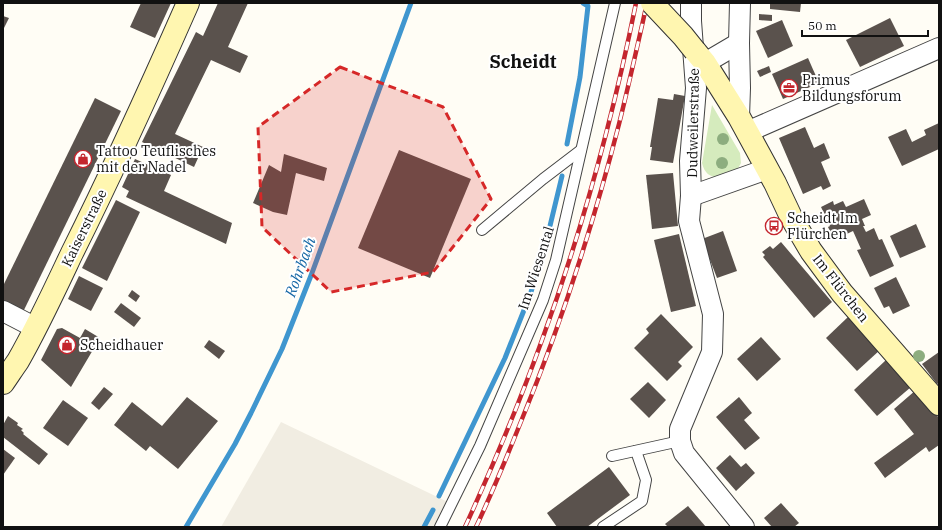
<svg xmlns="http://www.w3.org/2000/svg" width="942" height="530" viewBox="0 0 942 530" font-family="'IBM Plex Serif',serif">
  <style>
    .grass { fill: #d5ebbd }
    .plaza { fill: #f1ede2 }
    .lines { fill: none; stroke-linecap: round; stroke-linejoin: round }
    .stream { stroke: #3f96cf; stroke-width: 5 }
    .building { fill: #5a524d }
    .lane-casing { stroke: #444; stroke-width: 12 }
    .street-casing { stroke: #444; stroke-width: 22 }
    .secondary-casing { stroke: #333; stroke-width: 24 }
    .lane { stroke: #fff; stroke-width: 10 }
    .street { stroke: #fff; stroke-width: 20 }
    .secondary { stroke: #fff6b0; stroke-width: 22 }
    .rail-casing { stroke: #c4262e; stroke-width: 4.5 }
    .rail { stroke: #fff; stroke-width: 3; stroke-dasharray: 9; stroke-linecap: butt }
    .secondary-bridge-casing { stroke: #333; stroke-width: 24; stroke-linecap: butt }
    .secondary-bridge { stroke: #fff6b0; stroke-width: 22 }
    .tree { fill: #8dad7f }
    .marked { fill: #d62828; fill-opacity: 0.2; stroke: #d62828; stroke-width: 3; stroke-dasharray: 8 5; stroke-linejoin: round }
    .labels { text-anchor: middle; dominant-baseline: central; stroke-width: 4; stroke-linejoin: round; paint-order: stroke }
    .poi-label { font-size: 14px; fill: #111; stroke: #fff; text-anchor: start }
    .street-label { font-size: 14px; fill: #111; stroke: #fff }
    .water-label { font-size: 15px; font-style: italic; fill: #1768a6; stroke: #fff }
    .district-label { font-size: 18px; font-weight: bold; fill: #111; stroke: #fff }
  </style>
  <rect width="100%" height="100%" fill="#fffdf5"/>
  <path class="grass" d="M712,105L740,153L741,163L736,172C722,177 707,183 702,163Z"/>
  <path class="plaza" d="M281,422L452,504L440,527H221Z"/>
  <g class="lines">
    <g class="stream">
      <path d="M567,144L580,77L588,6L583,3"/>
      <path d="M439,496L505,358L530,295L543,255L562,176"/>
      <path d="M186,527L235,444L251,413L282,349L312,273L411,3"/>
      <path d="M424,527L433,510"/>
    </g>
  </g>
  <g class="building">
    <path d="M141,3H171L155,38L130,27Z"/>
    <path d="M218,3H248L228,47L248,56L240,73L211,60L175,134L203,147L194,167L142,142L196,32L203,36Z"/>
    <path d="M770,3H801L800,12L770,9Z"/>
    <path d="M759,14L772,15V21L759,20Z"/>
    <path d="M3,16L9,18L3,30Z"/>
    <path d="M890,18L904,46L860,67L846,40Z"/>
    <path d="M782,20L793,46L768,58L756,31Z"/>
    <path d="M808,58L819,83L783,99L772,74Z"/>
    <path d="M769,66L771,72L760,77L757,71Z"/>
    <path d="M674,94L685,96L673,163L650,160L652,147H650L658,98L673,100Z"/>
    <path d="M95,98L121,111L23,312L3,302V286Z"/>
    <path d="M939,123V149L902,166L888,137L906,129L912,142L926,135L924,130Z"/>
    <path d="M805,127L814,148L824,143L830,158L821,162L831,186L823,190L821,186L803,194L779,138Z"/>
    <path d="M399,150L471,179L430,278L358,248Z"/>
    <path d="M284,154L327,168L324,181L296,173L287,215L273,212L253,203L269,165L281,172Z"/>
    <path d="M135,159L171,175L164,191L232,223L226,244L126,197L129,191L122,187Z"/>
    <path d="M673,173L678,226L652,229L646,175Z"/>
    <path d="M864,199L871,215L862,219L865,226H863L866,232L874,228L879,240L882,239L894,266L870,277L857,250L861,249L853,231L834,240L828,227L830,226L821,207L833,201L834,205L843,201L846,207Z"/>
    <path d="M116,200L140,212L107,281L82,268Z"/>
    <path d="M916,224L926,247L900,258L890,236Z"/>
    <path d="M723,231L737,271L717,278L702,239Z"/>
    <path d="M679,234L696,306L671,312L654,240Z"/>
    <path d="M781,242L832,302L814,318L763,257L765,255L762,252L770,246L773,249Z"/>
    <path d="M79,276L103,288L91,311L68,299Z"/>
    <path d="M896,277L910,306L893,314L889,306L884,308L874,288Z"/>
    <path d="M132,290L140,296L136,302L128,296Z"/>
    <path d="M121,303L141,318L134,327L114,312Z"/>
    <path d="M661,314L693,347L678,362L682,366L667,381L634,348L649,333L646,329Z"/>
    <path d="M848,317L880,350L857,371L826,338Z"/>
    <path d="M62,328L80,338L85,329L100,338L71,387L41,360L57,329Z"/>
    <path d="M761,337L781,359L757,381L737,359Z"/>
    <path d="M209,340L225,351L219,359L204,347Z"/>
    <path d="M939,352V383L937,384L922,364Z"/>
    <path d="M886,360L911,387L877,416L854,390Z"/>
    <path d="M648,382L666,400L649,418L630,399Z"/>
    <path d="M104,387L113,394L99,410L91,403Z"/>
    <path d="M916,390L939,418V445L929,452L926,447L885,478L874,463L914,434L894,409Z"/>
    <path d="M187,397L218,421L178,469L150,446L146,451L114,425L132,402L162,426Z"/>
    <path d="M739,397L752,413L744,420L760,438L745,450L716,417Z"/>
    <path d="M63,400L88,418L68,446L43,428Z"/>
    <path d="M8,416L18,423L17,425L23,429L21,430L24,433L23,434L48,454L39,465L3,437V425Z"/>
    <path d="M3,449L15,458L3,475Z"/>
    <path d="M730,455L741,467L746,463L755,473L736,491L716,468Z"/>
    <path d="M609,467L630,495L587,527H557L547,513Z"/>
    <path d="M781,503L799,523L794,527H772L764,518Z"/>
    <path d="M688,506L706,527H668L665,524Z"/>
  </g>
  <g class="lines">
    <defs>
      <g id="lane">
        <path d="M482,230L543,179L581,150"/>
        <path d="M612,456L680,441"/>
        <path d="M440,527L480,446L543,300L556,260L615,3"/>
        <path d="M603,527L642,501L646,480L636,451"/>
      </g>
      <g id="street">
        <path d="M691,3V21L696,88L690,161L691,196L689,221L713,314L712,352L680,429V441L684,453L744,527"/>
        <path d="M705,63L739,43"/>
        <path d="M739,117L740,88L739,43L740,3"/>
        <path d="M747,132L939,48"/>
        <path d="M691,196L767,169"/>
        <path d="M3,311L36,328"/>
      </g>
      <g id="secondary">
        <path d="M695,51L705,63L739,117L775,183L791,217L811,251L842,293L939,404"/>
        <path d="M3,383C8,376 13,368 18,361C38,326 55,289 72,253C113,171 151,87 188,3"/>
      </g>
    </defs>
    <use href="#lane" class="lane-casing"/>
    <use href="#street" class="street-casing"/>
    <use href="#secondary" class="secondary-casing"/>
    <use href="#lane" class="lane"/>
    <use href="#street" class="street"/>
    <use href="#secondary" class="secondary"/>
    <defs>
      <g id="rail">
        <path d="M465,527C493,466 519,404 542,340C582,231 613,117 636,3"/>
        <path d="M476,527C492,493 506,459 520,424C560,327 593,226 619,124C629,84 638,43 647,3"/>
      </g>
    </defs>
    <use href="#rail" class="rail-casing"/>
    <use href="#rail" class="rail"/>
    <defs>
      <path id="secondary-bridge" d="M652,3L683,36L695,51"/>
    </defs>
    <use href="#secondary-bridge" class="secondary-bridge-casing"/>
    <use href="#secondary-bridge" class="secondary-bridge"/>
  </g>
  <g class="tree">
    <circle cx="723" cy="139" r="6"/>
    <circle cx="722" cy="163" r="6"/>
    <circle cx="919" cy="356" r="6"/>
  </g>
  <path class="marked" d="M340,67L443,107L491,199L433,272L331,292L262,227L258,127Z"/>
  <defs>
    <symbol id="office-ring" viewBox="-11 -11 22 22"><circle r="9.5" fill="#fff" stroke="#c4262e" stroke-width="1.5"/><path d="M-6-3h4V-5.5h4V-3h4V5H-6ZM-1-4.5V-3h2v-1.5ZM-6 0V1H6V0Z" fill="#c4262e"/></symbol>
    <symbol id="shop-ring" viewBox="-11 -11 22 22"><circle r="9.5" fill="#fff" stroke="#c4262e" stroke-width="1.5"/><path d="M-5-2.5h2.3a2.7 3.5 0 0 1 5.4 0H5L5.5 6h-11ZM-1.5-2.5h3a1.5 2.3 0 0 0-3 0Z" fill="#c4262e"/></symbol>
    <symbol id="bus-ring" viewBox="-11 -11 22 22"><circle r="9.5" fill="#fff" stroke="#c4262e" stroke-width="1.5"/><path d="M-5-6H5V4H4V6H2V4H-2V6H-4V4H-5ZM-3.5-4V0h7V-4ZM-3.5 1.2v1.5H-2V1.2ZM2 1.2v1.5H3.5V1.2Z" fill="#c4262e"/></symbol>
  </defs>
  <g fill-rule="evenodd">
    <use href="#office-ring" x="779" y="78" width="20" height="20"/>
    <use href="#shop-ring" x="73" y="149" width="20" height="20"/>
    <use href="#bus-ring" x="764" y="216" width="20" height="20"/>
    <use href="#shop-ring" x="57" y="335" width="20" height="20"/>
  </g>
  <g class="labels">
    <g class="poi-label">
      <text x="802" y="80">Primus<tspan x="802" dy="16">Bildungsforum</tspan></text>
      <text x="96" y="151">Tattoo Teuflisches<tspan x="96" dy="16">mit der Nadel</tspan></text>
      <text x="787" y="218">Scheidt Im<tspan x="787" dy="16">Flürchen</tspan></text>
      <text x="80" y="345">Scheidhauer</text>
    </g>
    <g class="street-label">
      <text transform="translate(693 123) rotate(-89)">Dudweilerstraße</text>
      <text transform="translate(84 228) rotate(-64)">Kaiserstraße</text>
      <text transform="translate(536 268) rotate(-72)">Im Wiesental</text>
      <text transform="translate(841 288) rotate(52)">Im Flürchen</text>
    </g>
    <g class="water-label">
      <text transform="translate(300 267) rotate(-70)">Rohrbach</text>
    </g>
    <g class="district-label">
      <text x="523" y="61">Scheidt</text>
    </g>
  </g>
  <rect width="942" height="530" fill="none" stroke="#111111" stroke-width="8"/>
  <path d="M802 30v6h126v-6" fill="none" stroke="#111111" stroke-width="2"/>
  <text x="808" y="30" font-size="12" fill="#111111" stroke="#ffffff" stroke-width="3" paint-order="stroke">50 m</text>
</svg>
